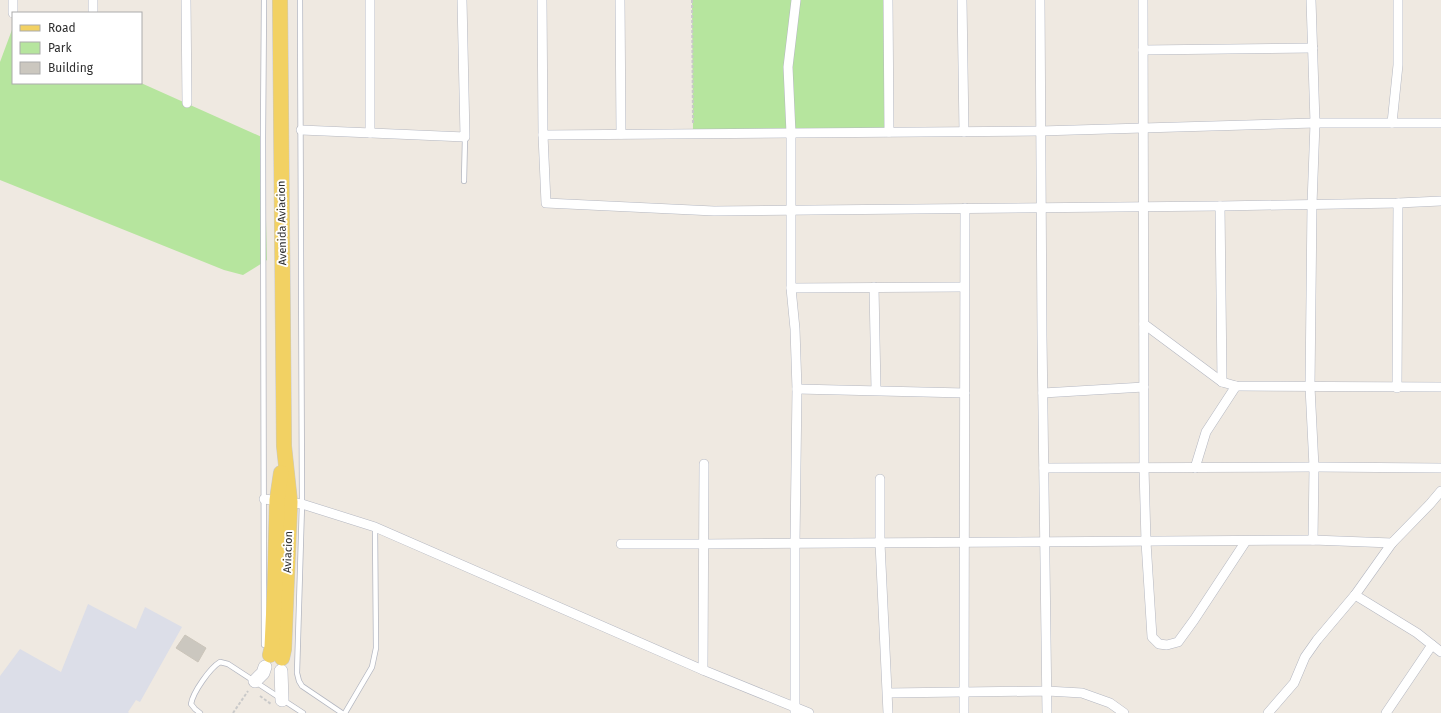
<svg xmlns="http://www.w3.org/2000/svg" width="1441" height="713" viewBox="0 0 1441 713" font-family="'Fira Sans',sans-serif">
  <style>
    .airport { fill: #dcdee8 }
    .green { fill: #b6e59e }
    .building { fill: #cbc7bf; stroke: #cbc5ba }
    .lines { fill: none; stroke-linecap: round; stroke-linejoin: round }
    .lane-casing { stroke: #b4b7c1; stroke-width: 6 }
    .street-casing { stroke: #b4b7c1; stroke-width: 10 }
    .secondary-casing { stroke: #b4b7c1; stroke-width: 14 }
    .primary-casing { stroke: #c9c9c9; stroke-width: 16 }
    .path { stroke: #c9c9c9; stroke-width: 2; stroke-dasharray: 3 2; stroke-linecap: butt }
    .lane { stroke: #fff; stroke-width: 4.5 }
    .street { stroke: #fff; stroke-width: 9 }
    .secondary { stroke: #fff; stroke-width: 13 }
    .primary { stroke: #f2d163; stroke-width: 15 }
    .labels { text-anchor: middle; dominant-baseline: central; stroke-width: 4; stroke-linejoin: round; paint-order: stroke }
    .street-label { font-size: 11px; fill: #2e2e2e; stroke: #fff }
  </style>
  <rect width="100%" height="100%" fill="#efe9e1"/>
  <path class="airport" d="M88,604L136,629L145,607L182,627L140,702L136,700L128,712L129,713H0V676L20,649L61,672Z"/>
  <g class="green">
    <path d="M692,0H888L889,132L693,134Z"/>
    <path d="M13,27V83H141L264,138L267,260L243,275L224,270L0,180V62Z"/>
  </g>
  <path class="building" d="M185,635L206,648L198,662L176,648Z"/>
  <g class="lines">
    <defs>
      <g id="lane">
        <path d="M264,0L263,137L264,645L270,646"/>
        <path d="M300,0L302,504L297,673L299,681L302,686L342,713"/>
        <path d="M464,181L465,137"/>
        <path d="M200,713L195,709L191,704C193,692 210,668 220,662L228,664L303,713"/>
        <path d="M345,713L372,667L376,648L375,527"/>
      </g>
      <g id="street">
        <path d="M13,0V13"/>
        <path d="M93,0V13"/>
        <path d="M186,0L187,103"/>
        <path d="M370,0V133"/>
        <path d="M542,0L543,135L546,203L714,211L1220,206L1398,203L1441,201"/>
        <path d="M620,0L621,134"/>
        <path d="M888,0L889,132"/>
        <path d="M962,0L964,132"/>
        <path d="M1040,0L1042,336L1047,713"/>
        <path d="M1143,0L1144,468L1146,542L1152,637L1159,644L1167,645L1178,642L1194,620L1246,541"/>
        <path d="M1311,0L1315,123L1312,204L1310,387L1314,467L1313,540"/>
        <path d="M1143,50L1313,48"/>
        <path d="M1392,123L1398,65V0"/>
        <path d="M301,130L465,137L462,0"/>
        <path d="M543,135L1040,131L1315,123H1441"/>
        <path d="M1220,206L1222,382"/>
        <path d="M874,287L876,390"/>
        <path d="M791,288L964,287"/>
        <path d="M1144,324L1222,382L1236,386L1441,387"/>
        <path d="M1397,388L1398,203"/>
        <path d="M797,389L965,393"/>
        <path d="M1043,393L1144,387"/>
        <path d="M1044,468L1314,467L1441,468"/>
        <path d="M1195,468L1206,432L1236,386"/>
        <path d="M880,479V543L888,713"/>
        <path d="M264,499L302,504L375,527L703,670L809,713"/>
        <path d="M621,544H703L1313,540L1392,543L1430,504L1441,491"/>
        <path d="M1355,595L1417,633L1441,652"/>
        <path d="M703,670L704,464"/>
        <path d="M888,693L1047,691L1082,693L1110,703L1124,713"/>
        <path d="M795,713V543L797,389L795,329L791,288V133L788,67L796,0"/>
        <path d="M964,713L965,208"/>
        <path d="M1268,713L1294,683L1305,657L1317,640L1355,595L1392,543"/>
        <path d="M1386,713L1432,645"/>
      </g>
      <g id="secondary">
        <path d="M281,671L282,700"/>
        <path d="M255,681L263,673L265,667"/>
      </g>
      <g id="primary">
        <path d="M280,0L284,446L290,502L284,649L282,658"/>
        <path d="M270,655L272,647L275,582L277,500L281,473"/>
      </g>
    </defs>
    <use href="#lane" class="lane-casing"/>
    <use href="#street" class="street-casing"/>
    <use href="#secondary" class="secondary-casing"/>
    <use href="#primary" class="primary-casing"/>
    <g class="path">
      <path d="M692,0L693,125"/>
      <path d="M260,696L271,704"/>
      <path d="M233,713L248,691"/>
    </g>
    <use href="#lane" class="lane"/>
    <use href="#street" class="street"/>
    <use href="#secondary" class="secondary"/>
    <use href="#primary" class="primary"/>
  </g>
  <g class="labels">
    <g class="street-label">
      <text transform="translate(282 223) rotate(-91)">Avenida Aviacion</text>
      <text transform="translate(288 552) rotate(-88)">Aviacion</text>
    </g>
  </g>
  <rect x="12" y="12" width="130" height="72" fill="#ffffff" stroke="#ababab"/>
  <rect x="20" y="25" width="20" height="6" fill="#f2d163" stroke="#ababab"/>
  <text x="48" y="32" font-size="12" fill="#2e2e2e">Road</text>
  <rect x="20" y="42" width="20" height="12" fill="#b6e59e" stroke="#ababab"/>
  <text x="48" y="52" font-size="12" fill="#2e2e2e">Park</text>
  <rect x="20" y="62" width="20" height="12" fill="#cbc7bf" stroke="#ababab"/>
  <text x="48" y="72" font-size="12" fill="#2e2e2e">Building</text>
</svg>
